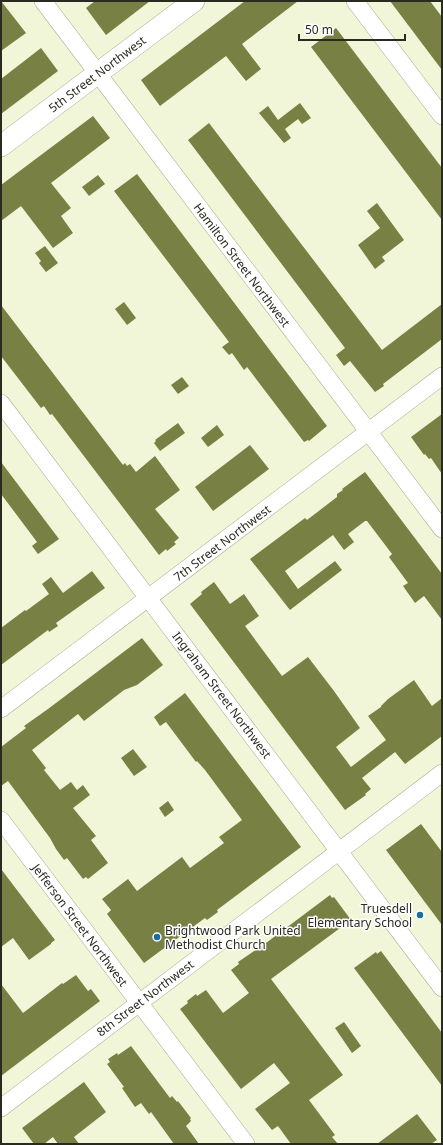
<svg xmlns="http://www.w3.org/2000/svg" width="443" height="1145" viewBox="0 0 443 1145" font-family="'Noto Sans',sans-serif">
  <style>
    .building { fill: #788143 }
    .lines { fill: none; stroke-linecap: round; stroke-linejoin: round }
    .minor-casing { stroke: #a7ac8f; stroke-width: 18 }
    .tertiary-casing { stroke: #a7ac8f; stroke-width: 22 }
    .minor { stroke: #fff; stroke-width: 17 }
    .tertiary { stroke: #fff; stroke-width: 21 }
    .poi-dot { fill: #15709f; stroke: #fff; stroke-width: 1.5 }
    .labels { text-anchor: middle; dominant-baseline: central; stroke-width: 3; stroke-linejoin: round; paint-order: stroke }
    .street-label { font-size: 12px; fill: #292b20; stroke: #fff }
    .poi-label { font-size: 12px; fill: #292b20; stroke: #fff; text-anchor: end }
  </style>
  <rect width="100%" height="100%" fill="#f0f6d7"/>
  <g class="building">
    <path d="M1,1L26,33L1,51Z"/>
    <path d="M95,1H150L106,35L86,8Z"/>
    <path d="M245,1H298L242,44L261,69L246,81L226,56L160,106L141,80Z"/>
    <path d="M390,1H430L442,17V70Z"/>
    <path d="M336,28L442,168V220L311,47Z"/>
    <path d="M41,48L58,71L1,114V79Z"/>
    <path d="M300,103L311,118L302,124L298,119L285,129L291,138L284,143L259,113L268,106L278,120Z"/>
    <path d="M93,116L110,138L51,183L71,208L61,216L73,233L53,248L21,206L1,221V185Z"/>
    <path d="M209,123L382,350L442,304V339L383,384L384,386L375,392L350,361L344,366L336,355L345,348L188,140Z"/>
    <path d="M137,174L327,426L309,441L308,440L304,442L247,367L244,370L232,353L229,355L222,347L229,342L114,191Z"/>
    <path d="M98,175L105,184L89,196L82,187Z"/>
    <path d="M377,203L404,240L382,257L385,261L375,269L358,245L380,228L367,211Z"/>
    <path d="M45,246L58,263L46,272L39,263L41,261L35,253Z"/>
    <path d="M124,302L136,318L127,325L115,309Z"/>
    <path d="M1,305L123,465L125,463L127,466L130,464L136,472L155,456L180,490L155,509L179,538L174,542L176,544L167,551L166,549L159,555L52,414L50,415L44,406L41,408L1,356Z"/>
    <path d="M182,377L189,386L178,394L171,385Z"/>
    <path d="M442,414V474L431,458L429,459L425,454L424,455L411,437Z"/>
    <path d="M178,423L185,433L160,451L154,443L156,441L155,440Z"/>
    <path d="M217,425L224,435L208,447L201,438Z"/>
    <path d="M250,445L269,469L213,511L195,487Z"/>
    <path d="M1,462L59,539L38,554L32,546L37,542L1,494Z"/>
    <path d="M365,472L442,574V620L424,596L415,603L403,586L408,583L389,557L392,554L367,521H365L348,534L354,542L344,550L333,535L285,571L298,589L335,561L342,570L290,610L250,559L305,518L307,520L337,497V494L343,490L342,489Z"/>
    <path d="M92,571L105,588L56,623L58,626L49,632L48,630L1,665V628L25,610L26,611L49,594L42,584L51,577L63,593Z"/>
    <path d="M214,582L230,604L244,594L259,616L245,626L282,676L308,657L334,691L360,728L336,747L351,767L386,740L368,716L381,707V706L388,699L414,680L432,706L442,698V736L405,764L395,752L362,778L371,789L365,794L366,795L345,810L190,604L202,594L201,592Z"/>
    <path d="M142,638L163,665L137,685L124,690L84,721L78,714L32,750L46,768L44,770L60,790L71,782L77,790L83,785L90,795L73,808L96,836L91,840L108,863L88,879L86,877L83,879L67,858L64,860L56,849L50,838L8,781L1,786V747L26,728L24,726L48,709Z"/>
    <path d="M185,693L301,847L217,910L218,912L207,920L205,918L144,963L107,914L111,910L102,899L128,879L137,891L182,857L190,868L224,843L219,837L242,820L205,770L197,761L196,762L166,722L160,726L154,717Z"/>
    <path d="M133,749L147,767L134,776L121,758Z"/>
    <path d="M168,801L174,810L165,817L159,808Z"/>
    <path d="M421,824L442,852V925L386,850Z"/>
    <path d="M1,869L55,940L51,943V944L29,960L13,938L1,947Z"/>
    <path d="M330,895L332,898L334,897L351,920L271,979L343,1075L309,1100L335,1135L332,1137L338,1144H291L278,1126L272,1130L255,1109L290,1083L274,1063L241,1089L180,1009L188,1003L187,1001L196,994L197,996L206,990L223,1013L249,993L231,970L239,964L238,962L266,943Z"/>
    <path d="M381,951L442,1033V1086L354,968L376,952L377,954Z"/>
    <path d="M76,975L88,991L91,989L100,1001L1,1076V984L23,1013L62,983L63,984Z"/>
    <path d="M344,1022L361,1046L352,1053L335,1028Z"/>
    <path d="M131,1046L170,1098L172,1096L177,1102L178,1101L191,1118L190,1119L191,1121L186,1126L199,1144H174L151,1112L149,1114L141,1103L135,1107L122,1088L124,1087L107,1064L110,1062L108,1059L117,1053L118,1055Z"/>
    <path d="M84,1082L106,1112L74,1137L79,1144H58L53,1137L44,1144H34L22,1128Z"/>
    <path d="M417,1114L437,1140L431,1144H377Z"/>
  </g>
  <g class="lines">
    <defs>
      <g id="minor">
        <path d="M43,1L442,529"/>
        <path d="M355,1L442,116"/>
        <path d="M1,403L442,988"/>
        <path d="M1,709L442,376"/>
        <path d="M1,820L246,1144"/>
        <path d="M1,1108L442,773"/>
      </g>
      <path id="tertiary" d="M1,146L194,1"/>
    </defs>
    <use href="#minor" class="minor-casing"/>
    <use href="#tertiary" class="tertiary-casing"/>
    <use href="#minor" class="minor"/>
    <use href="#tertiary" class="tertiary"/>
  </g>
  <g class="poi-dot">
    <circle cx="420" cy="915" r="4"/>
    <circle cx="157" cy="937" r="4"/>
  </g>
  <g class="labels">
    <g class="street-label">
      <text transform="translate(97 74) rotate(-37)">5th Street Northwest</text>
      <text transform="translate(242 265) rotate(53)">Hamilton Street Northwest</text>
      <text transform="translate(222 543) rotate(-37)">7th Street Northwest</text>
      <text transform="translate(222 695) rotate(53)">Ingraham Street Northwest</text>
      <text transform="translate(80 925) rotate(53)">Jefferson Street Northwest</text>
      <text transform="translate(145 998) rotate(-37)">8th Street Northwest</text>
    </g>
    <g class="poi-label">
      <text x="412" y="908">Truesdell<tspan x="412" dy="14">Elementary School</tspan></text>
      <text x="165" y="930" text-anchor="start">Brightwood Park United<tspan x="165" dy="14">Methodist Church</tspan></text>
    </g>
  </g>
  <rect width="443" height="1145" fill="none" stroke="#292b20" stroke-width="4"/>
  <path d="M299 34v6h106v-6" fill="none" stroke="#292b20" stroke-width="2"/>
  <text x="305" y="34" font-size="12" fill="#292b20" stroke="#ffffff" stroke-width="3" paint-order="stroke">50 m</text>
</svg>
